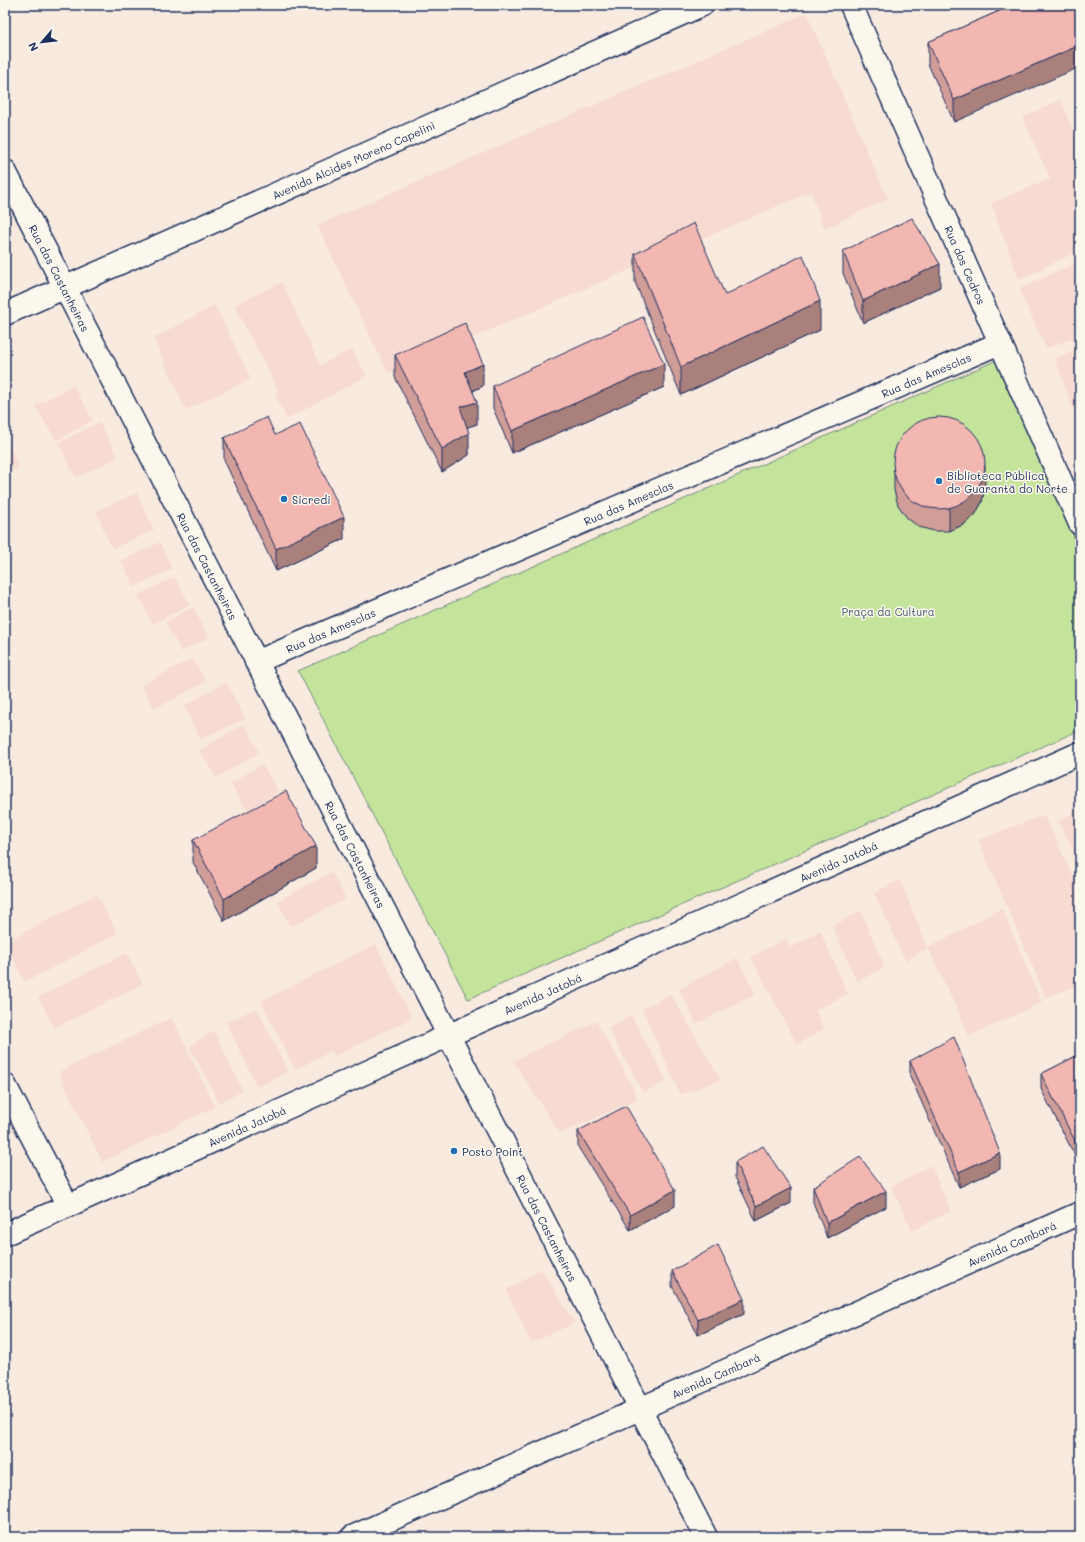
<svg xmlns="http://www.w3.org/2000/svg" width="1085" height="1542" viewBox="0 0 1085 1542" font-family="Mali,sans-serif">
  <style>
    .built { fill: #f7dbd2 }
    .green { fill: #c4e49c; stroke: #708a7d }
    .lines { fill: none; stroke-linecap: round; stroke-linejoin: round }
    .street-casing { stroke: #1b2f5e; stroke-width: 25 }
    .street { stroke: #fbf7ec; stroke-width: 22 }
    .wall { fill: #d19d99; stroke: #1b2f5e }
    .shaded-wall { fill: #aa807d; stroke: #1b2f5e }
    .building { fill: #f3b7b2; stroke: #1b2f5e }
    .poi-dot { fill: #1f6fb2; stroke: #fbf7ec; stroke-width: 1.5 }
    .labels { text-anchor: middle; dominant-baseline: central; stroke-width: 3; stroke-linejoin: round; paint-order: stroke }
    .street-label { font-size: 11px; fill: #1b2f5e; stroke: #fbf7ec }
    .poi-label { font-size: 11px; fill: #1b2f5e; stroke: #fbf7ec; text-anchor: start }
    .park-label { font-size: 11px; fill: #455c6e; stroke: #fbf7ec }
  </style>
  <rect width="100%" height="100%" fill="#f9eae0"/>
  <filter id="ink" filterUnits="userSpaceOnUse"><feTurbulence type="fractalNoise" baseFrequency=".025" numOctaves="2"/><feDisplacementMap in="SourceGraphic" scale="8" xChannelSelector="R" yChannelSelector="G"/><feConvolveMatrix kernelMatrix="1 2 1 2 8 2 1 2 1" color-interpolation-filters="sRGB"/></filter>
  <g filter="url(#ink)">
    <g class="built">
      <path d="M807,13L888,199L824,229L811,192L388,374L317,225Z"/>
      <path d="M1061,100L1080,149V165L1072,169L1080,166V250L1019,280L991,203L1050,179L1022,117Z"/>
      <path d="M1080,261V335L1046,349L1019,289Z"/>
      <path d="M282,282L320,365L352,349L367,376L287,419L275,395L277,389L234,305Z"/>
      <path d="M215,305L251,379L186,410L153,338Z"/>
      <path d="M1080,348V430L1055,359Z"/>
      <path d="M73,385L93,420L56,441L35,406Z"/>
      <path d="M99,422L118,457L76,478L58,443Z"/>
      <path d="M5,435L19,468L5,474Z"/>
      <path d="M137,493L154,530L112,549L96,511Z"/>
      <path d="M160,542L172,569L134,587L121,561Z"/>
      <path d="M175,577L190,605L153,624L138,595Z"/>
      <path d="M193,607L209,637L181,652L165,622Z"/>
      <path d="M193,658L206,682L154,709L141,685Z"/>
      <path d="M226,682L246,719L200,739L184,706Z"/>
      <path d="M244,724L260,752L216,778L199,750Z"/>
      <path d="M262,764L279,792L247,811L230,783Z"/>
      <path d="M1080,810V864L1058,821Z"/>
      <path d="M1044,815L1080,890V984L1046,998L978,840Z"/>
      <path d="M332,872L346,899L290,927L277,901Z"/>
      <path d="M900,880L928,948L1002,908L1042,1003L969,1036L928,948L905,961L874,893Z"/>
      <path d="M97,894L118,934L25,982L5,942Z"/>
      <path d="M861,911L885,967L857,982L832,926Z"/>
      <path d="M820,930L848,994L816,1010L824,1029L797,1045L751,957L786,938L790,948Z"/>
      <path d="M376,944L412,1018L335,1056L332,1051L295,1070L261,1001Z"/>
      <path d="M127,953L143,984L54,1028L38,997Z"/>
      <path d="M737,958L756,994L696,1024L679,989Z"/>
      <path d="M671,994L721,1080L680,1095L642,1009Z"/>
      <path d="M257,1008L288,1072L257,1087L226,1022Z"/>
      <path d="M631,1015L667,1081L643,1093L608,1028Z"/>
      <path d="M172,1017L215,1107L102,1162L58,1072Z"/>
      <path d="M596,1021L622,1066L638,1099L560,1134L513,1061Z"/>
      <path d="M214,1031L243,1091L219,1103L189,1046Z"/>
      <path d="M931,1165L951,1211L912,1231L891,1187Z"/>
      <path d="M541,1269L575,1323L531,1343L506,1290Z"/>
    </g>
    <path class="green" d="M997,360L1080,551V730L468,999L298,671Z"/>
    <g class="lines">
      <defs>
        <g id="street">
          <path id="s1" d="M851,5L1080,524"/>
          <path id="s2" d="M5,171L706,1537"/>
          <path id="s3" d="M5,314L702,5"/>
          <path id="s4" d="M256,662L1000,343"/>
          <path d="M5,1085L68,1206"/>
          <path id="s5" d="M5,1234L1080,753"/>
          <path id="s6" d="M352,1537L1080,1213"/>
        </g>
      </defs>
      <use href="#street" class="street-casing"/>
      <use href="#street" class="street"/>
    </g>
    <g class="wall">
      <path d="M995,5H1080L954,122L928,64V42L997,12Z"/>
      <path d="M843,251L940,287L863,323L843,273Z"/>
      <path d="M635,254L725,295L820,330L681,395L635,282Z"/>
      <path d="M395,355L483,386L473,391L477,424L467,427L469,455L442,472L395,377Z"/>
      <path d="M493,386L664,387L512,453L493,408Z"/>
      <path d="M275,435L344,539L276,571L224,460V438Z"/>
      <path d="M894,468L985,487L982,502L975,515L963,525L949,531H934L919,527L907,518L898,505L894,490Z"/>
      <path d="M193,840L316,868L224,921L193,862Z"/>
      <path d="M1080,1054V1153L1075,1156L1041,1089V1074Z"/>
      <path d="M910,1061L1000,1169L959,1187L910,1076Z"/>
      <path d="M578,1131L675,1206L630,1230L578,1147Z"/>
      <path d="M735,1162L791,1203L756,1221L735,1177Z"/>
      <path d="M813,1187L886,1207L827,1238L813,1202Z"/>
      <path d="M672,1271L744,1314L698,1335L672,1286Z"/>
    </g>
    <g class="shaded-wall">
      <path d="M1003,5H1050L1003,26Z"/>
      <path d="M1080,45V67L954,122V100Z"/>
      <path d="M940,264V287L863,323V301Z"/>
      <path d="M820,301V330L681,395V367Z"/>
      <path d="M483,364V386L465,394V372Z"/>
      <path d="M664,364V387L512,453V431Z"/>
      <path d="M477,402V424L460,430V407Z"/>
      <path d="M469,433V455L442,472V449Z"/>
      <path d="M985,465V487L982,502L975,515L963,525L949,531V508Z"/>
      <path d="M344,517V539L276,571V549Z"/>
      <path d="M316,846V868L224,921V899Z"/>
      <path d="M1080,1138V1153L1075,1156V1141Z"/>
      <path d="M1000,1153V1169L959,1187V1172Z"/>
      <path d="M791,1188V1203L756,1221V1206Z"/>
      <path d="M675,1190V1206L630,1230V1215Z"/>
      <path d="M886,1191V1207L827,1238V1223Z"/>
      <path d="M744,1299V1314L698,1335V1320Z"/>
    </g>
    <g class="building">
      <path d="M1013,5H1080V45L954,100L928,42Z"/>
      <path d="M912,218L940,264L863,301L843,251Z"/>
      <path d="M694,223L725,295L803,255L820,301L681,367L635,254Z"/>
      <path d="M643,317L664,364L512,431L493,386Z"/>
      <path d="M465,323L483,364L465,372L477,402L460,407L469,433L442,449L395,355Z"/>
      <path d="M267,417L275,435L300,424L344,517L276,549L224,438Z"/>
      <circle cx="939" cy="463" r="46"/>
      <path d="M286,791L316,846L224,899L193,840Z"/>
      <path d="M954,1037L1000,1153L959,1172L910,1061Z"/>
      <path d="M1080,1054V1138L1075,1141L1041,1074Z"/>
      <path d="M626,1106L675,1190L630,1215L578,1131Z"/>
      <path d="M763,1146L791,1188L756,1206L735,1162Z"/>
      <path d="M860,1157L886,1191L827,1223L813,1187Z"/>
      <path d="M718,1245L744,1299L698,1320L672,1271Z"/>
    </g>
  </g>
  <g class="poi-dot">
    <circle cx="939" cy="481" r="4"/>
    <circle cx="284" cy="499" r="4"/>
    <circle cx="454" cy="1151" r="4"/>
  </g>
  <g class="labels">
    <g class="street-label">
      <text stroke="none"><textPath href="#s3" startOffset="381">Avenida Alcides Moreno Capelini</textPath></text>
      <text stroke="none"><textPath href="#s1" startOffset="284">Rua dos Cedros</textPath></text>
      <text stroke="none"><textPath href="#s2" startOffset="120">Rua das Castanheiras</textPath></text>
      <text stroke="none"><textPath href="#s4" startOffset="729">Rua das Amesclas</textPath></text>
      <text stroke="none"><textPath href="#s4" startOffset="405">Rua das Amesclas</textPath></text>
      <text stroke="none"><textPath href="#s2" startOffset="444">Rua das Castanheiras</textPath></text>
      <text stroke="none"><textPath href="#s4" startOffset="81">Rua das Amesclas</textPath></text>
      <text stroke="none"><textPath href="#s2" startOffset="768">Rua das Castanheiras</textPath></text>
      <text stroke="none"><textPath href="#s5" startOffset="913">Avenida Jatobá</textPath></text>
      <text stroke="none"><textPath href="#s5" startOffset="589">Avenida Jatobá</textPath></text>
      <text stroke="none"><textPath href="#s5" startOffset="265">Avenida Jatobá</textPath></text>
      <text stroke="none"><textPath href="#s2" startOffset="1188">Rua das Castanheiras</textPath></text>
      <text stroke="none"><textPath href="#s6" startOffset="722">Avenida Cambará</textPath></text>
      <text stroke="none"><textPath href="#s6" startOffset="398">Avenida Cambará</textPath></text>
    </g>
    <g class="poi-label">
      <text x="947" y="475">Biblioteca Pública<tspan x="947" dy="13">de Guarantã do Norte</tspan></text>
      <text x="292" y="499">Sicredi</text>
      <text x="462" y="1151">Posto Point</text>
    </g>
    <g class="park-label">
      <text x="888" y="611">Praça da Cultura</text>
    </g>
  </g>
  <rect width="1085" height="1542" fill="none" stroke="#fbf7ec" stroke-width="20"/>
  <rect x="10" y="10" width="1065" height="1522" fill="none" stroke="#1b2f5e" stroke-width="1.5" filter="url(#ink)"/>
  <g transform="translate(42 42) rotate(242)" stroke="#fbf7ec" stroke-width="3" paint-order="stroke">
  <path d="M0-3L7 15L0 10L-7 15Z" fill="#1b2f5e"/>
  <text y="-6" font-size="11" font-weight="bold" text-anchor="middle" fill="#1b2f5e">N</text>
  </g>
</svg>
